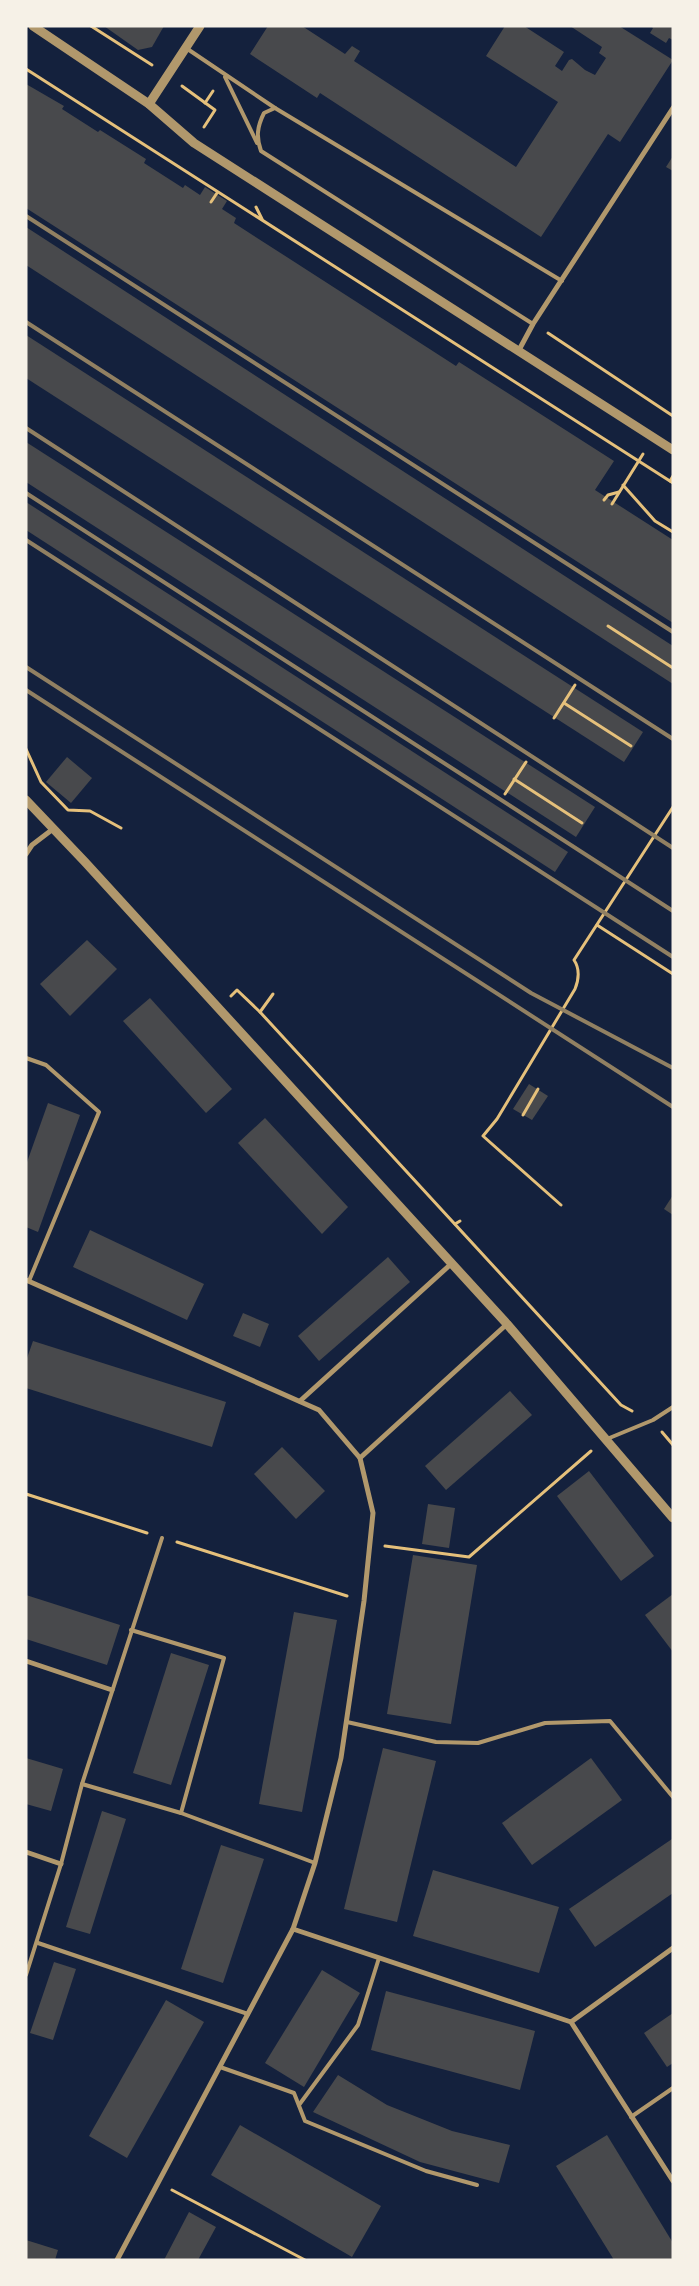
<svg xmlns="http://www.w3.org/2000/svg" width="699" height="2286" viewBox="0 0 699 2286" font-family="Quicksand,sans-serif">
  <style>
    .building { fill: #48494c }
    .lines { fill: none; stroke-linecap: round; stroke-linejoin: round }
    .path { stroke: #e5c07b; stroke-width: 3 }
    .service { stroke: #b1986c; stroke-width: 4 }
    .minor { stroke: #b1986c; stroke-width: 5 }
    .tertiary { stroke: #b1986c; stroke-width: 9 }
    .rail { stroke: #918062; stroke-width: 4 }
  </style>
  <rect width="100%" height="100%" fill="#14213d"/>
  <g class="building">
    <path d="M104,26H164L152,47L138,50Z"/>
    <path d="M268,26H302L345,54L352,46L360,51L354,61L516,167L558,102L486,56L505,26H524L564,52L555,66L562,71L569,60L572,59L585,70L595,75L606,58L599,53L602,47L570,26H619L673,60L620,142L608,134L541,237L320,93L317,98L250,54Z"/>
    <path d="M651,26H673V40L669,38L666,43L650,33L653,28Z"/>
    <path d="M26,84L64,106L62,109L98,132L100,130L146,159L144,163L183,188L185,185L200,195L205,187L227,201L222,209L236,218L234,223L456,366L459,362L614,461L595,490L673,540V623L26,208Z"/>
    <path d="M673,156V171L666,167Z"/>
    <path d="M26,227L673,646V684L26,265Z"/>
    <path d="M26,335L643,732L624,762L26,378Z"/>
    <path d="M26,442L595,807L576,837L26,482Z"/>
    <path d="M26,502L568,852L555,872L26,530Z"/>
    <path d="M67,757L92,778L71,803L46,782Z"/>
    <path d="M87,940L117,969L70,1016L40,984Z"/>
    <path d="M150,998L232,1089L206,1113L123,1021Z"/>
    <path d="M529,1084L548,1096L532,1120L513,1109Z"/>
    <path d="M48,1103L80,1115L38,1232L26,1227V1165Z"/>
    <path d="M265,1118L348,1207L322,1234L238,1143Z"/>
    <path d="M673,1195V1215L664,1209Z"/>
    <path d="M90,1230L204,1284L187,1320L73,1267Z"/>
    <path d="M388,1257L410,1282L319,1361L298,1336Z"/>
    <path d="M243,1313L269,1324L260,1347L233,1336Z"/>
    <path d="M33,1341L226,1402L212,1447L26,1388V1361Z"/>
    <path d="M510,1391L532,1415L446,1490L425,1466Z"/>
    <path d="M282,1447L325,1491L296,1519L254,1474Z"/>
    <path d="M589,1471L654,1556L621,1581L557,1496Z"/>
    <path d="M428,1504L455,1508L449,1548L422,1544Z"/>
    <path d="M413,1555L477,1565L451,1724L387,1714Z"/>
    <path d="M673,1594V1652L645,1615Z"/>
    <path d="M26,1595L120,1625L107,1665L26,1639Z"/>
    <path d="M294,1612L337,1620L302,1812L259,1804Z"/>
    <path d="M171,1653L209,1665L171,1785L133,1773Z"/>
    <path d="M383,1748L436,1761L397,1922L344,1909Z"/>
    <path d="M26,1758L63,1769L51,1811L26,1804Z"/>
    <path d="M591,1758L622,1800L532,1865L502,1823Z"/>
    <path d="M102,1811L126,1819L90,1934L66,1927Z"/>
    <path d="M672,1839L673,1893L595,1947L569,1909Z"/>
    <path d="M221,1845L264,1859L223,1983L181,1969Z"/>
    <path d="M433,1870L559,1907L539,1973L413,1936Z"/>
    <path d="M54,1962L76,1969L53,2040L30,2033Z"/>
    <path d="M322,1970L360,1993L304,2087L265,2063Z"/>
    <path d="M386,1991L535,2031L520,2090L371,2050Z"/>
    <path d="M166,2000L204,2022L127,2158L89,2136Z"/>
    <path d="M673,2013V2063L667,2067L644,2033Z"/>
    <path d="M338,2075L387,2105L452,2131L510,2145L499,2183L420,2162L313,2112Z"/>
    <path d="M240,2125L381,2206L352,2257L211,2175Z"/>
    <path d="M607,2135L673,2243V2260H614L556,2166Z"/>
    <path d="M189,2212L216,2227L198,2260H164Z"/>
    <path d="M26,2240L58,2250L55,2260H26Z"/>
  </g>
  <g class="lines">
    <g class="path">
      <path d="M91,26L152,65"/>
      <path d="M26,69L673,483"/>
      <path d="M182,86L215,110L204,127"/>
      <path d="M205,103L213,91"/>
      <path d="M211,202L217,193"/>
      <path d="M256,207L262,219"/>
      <path d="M548,333L673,416"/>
      <path d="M670,481L673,476"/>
      <path d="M623,485L655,521L673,532"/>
      <path d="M604,500L608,495L619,492"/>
      <path d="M612,504L643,454"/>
      <path d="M608,626L673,668"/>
      <path d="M564,703L631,746"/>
      <path d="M554,718L575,685"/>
      <path d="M26,749L41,782L68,810L90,811L121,828"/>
      <path d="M514,779L582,823"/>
      <path d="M505,794L526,762"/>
      <path d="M597,925L673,974"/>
      <path d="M231,996L237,990L260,1012L621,1405L632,1411"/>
      <path d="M260,1012L273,994"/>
      <path d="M523,1115L538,1089"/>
      <path d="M561,1205L483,1136L497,1119L575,989C579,979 580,969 574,960L673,807"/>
      <path d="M455,1224L460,1221"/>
      <path d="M662,1432L673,1445"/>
      <path d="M26,1494L147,1533"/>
      <path d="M177,1542L347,1596"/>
      <path d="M385,1546L469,1557L591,1451"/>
      <path d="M172,2190L305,2260"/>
    </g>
    <g class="service">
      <path d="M186,48L275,108"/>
      <path d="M225,77L257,143"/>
      <path d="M533,324L261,151C256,137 257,127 264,113L275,108L562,281"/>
      <path d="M26,1058L46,1065L99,1112L29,1281"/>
      <path d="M607,1439L653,1420L673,1407"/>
      <path d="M131,1630L224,1658L181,1813"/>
      <path d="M347,1722L436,1742L478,1743L545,1723L610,1721L673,1797"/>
      <path d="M82,1784L181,1813L315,1863"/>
      <path d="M38,1943L248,2014"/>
      <path d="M26,1975L61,1864L82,1784L162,1538"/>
      <path d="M220,2067L294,2093L305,2121L426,2171L477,2185"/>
      <path d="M299,2105L358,2025L379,1958"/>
      <path d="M631,2117L673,2088"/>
    </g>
    <g class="minor">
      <path d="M519,350L533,324L673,108"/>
      <path d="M26,854L32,845L53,829"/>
      <path d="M26,1280L319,1410L360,1458L373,1513L364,1601L341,1758L315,1863L293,1929L117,2260"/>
      <path d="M300,1401L451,1264"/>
      <path d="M360,1458L507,1324"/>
      <path d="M26,1661L112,1690"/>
      <path d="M26,1852L61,1864"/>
      <path d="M293,1929L571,2022L673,1948"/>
      <path d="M571,2022L673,2181"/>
    </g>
    <g class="tertiary">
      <path d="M33,26L149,104L194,143L673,450"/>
      <path d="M149,104L200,26"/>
      <path d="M26,800L85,862L507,1324L673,1518"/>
    </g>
    <g class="rail">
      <path d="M26,216L673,632"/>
      <path d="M26,322L673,739"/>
      <path d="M26,428L673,848"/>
      <path d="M26,493L673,911"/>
      <path d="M26,540L673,957"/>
      <path d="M26,667L531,993L673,1068"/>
      <path d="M26,690L673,1107"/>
    </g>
  </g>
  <rect width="699" height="2286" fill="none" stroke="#f6f1e7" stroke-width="55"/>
</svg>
